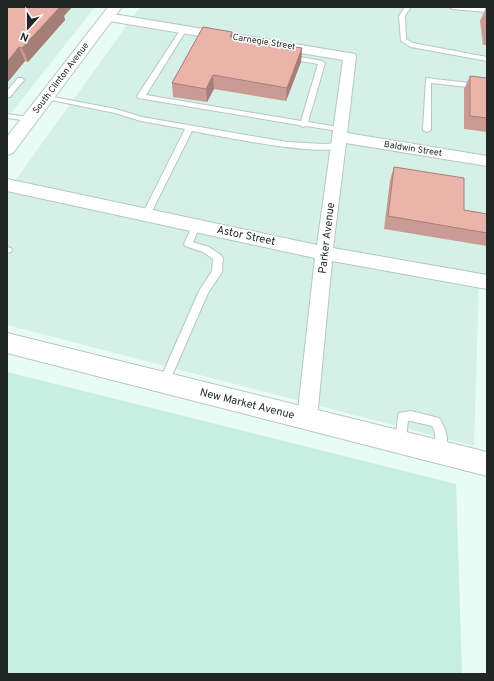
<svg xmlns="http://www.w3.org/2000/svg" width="494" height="681" viewBox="0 0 494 681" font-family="Overpass,sans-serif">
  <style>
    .built { fill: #d4f0e7 }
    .green { fill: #c6eee1 }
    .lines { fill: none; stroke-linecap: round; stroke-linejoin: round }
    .service-casing { stroke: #b6c7c2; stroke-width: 2 }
    .minor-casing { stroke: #b6c7c2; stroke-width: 2 }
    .tertiary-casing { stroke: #b6c7c2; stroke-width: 2 }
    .secondary-casing { stroke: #b6c7c2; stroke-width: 2 }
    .service { fill: #fff; fill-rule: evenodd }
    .minor { fill: #fff; fill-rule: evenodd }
    .tertiary { fill: #fff; fill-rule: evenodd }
    .secondary { fill: #fff; fill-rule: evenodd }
    .wall { fill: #ca9b93 }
    .shaded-wall { fill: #a47e78 }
    .building { fill: #ebb4ab; stroke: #a47e78 }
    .labels { text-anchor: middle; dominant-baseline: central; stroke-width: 3; stroke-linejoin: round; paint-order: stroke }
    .far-street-label { font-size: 9px; fill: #1f2624; stroke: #fff }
    .street-label { font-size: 11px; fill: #1f2624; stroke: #fff }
  </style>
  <rect width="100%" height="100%" fill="#e8fbf5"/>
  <g class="built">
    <path d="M7,7H95L7,118Z"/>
    <path d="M140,7H487V283L479,281L474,446L7,325V192Z"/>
  </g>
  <path class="green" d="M7,372L456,484L462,674H7Z"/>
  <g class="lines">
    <defs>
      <g id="service">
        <path d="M405,7H411L405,16L406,39L413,43L487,57V61L411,47L401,41L399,16Z"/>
        <path d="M449,7L487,8V12L452,9Z"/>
        <path d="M184,27L187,29L146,95L301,121L318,64L289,59L286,57L289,55L322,61L325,63L308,122L344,128V132L306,126L303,127L299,125L138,98L137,96L181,29Z"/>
        <path d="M18,78H22L24,80L10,97H7V91Z"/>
        <path d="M426,78L487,85V89L431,83V130L427,132L423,130Z"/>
        <path d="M43,95L116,109L142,117L287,142L324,144L339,143L343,146C330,159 215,135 192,131L150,215L146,218L142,215L185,129L141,121L115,113L46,99H43Z"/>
        <path d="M7,114L29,117L33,119L29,121L7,118Z"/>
        <path d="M196,223L200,226L193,242L209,247L221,255L223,258L222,272L208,293L168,385L164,387L160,385L159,382L199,291L212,271L213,259L203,252L185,246L184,244L193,224Z"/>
        <path d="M7,247L11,248L12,250L11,252L7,253Z"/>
        <path d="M411,411L439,418C447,430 450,443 444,456L440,458L436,456C432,445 439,437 432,426L411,421H408L405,446L401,447L397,446L395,442L398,417L399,413Z"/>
      </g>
      <path id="minor" d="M107,13L355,54L356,57L347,133L487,156V166L346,143L333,248L487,275V289L332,261L317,419L314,426L307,429L300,426L297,419L315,258L7,191V179L317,245L343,60L103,20L101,17L103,14Z"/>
      <path id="tertiary" d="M108,7H122L13,153L7,155V137Z"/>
      <path id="secondary" d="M7,333L487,452V476L7,353Z"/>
    </defs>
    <use href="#service" class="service-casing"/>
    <use href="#minor" class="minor-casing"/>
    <use href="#tertiary" class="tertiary-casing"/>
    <use href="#secondary" class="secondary-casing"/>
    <use href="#service" class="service"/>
    <use href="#minor" class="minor"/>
    <use href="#tertiary" class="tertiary"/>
    <use href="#secondary" class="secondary"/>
  </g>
  <g class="wall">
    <path d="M7,7H72L64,16L65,20L28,62L25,61L7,83Z"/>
    <path d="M486,8H487V45H483L480,21Z"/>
    <path d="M232,37L302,48L301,62L286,101L214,89L207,102L173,97L172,83Z"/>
    <path d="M470,76L487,78V132L464,129V89Z"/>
    <path d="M394,167L464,210L487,214V246L384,229L390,180Z"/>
  </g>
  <g class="shaded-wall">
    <path d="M58,7H72L64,16L65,20L28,62L22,48Z"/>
    <path d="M232,32L233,45L230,37Z"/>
    <path d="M19,47L25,61L7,83V62Z"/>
    <path d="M302,48L301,62L286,101L287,88Z"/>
    <path d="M213,75L214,89L207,102L206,89Z"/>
  </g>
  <g class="building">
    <path d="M7,7H60L22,48L19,47L7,62Z"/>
    <path d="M486,8H487V18Z"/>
    <path d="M203,27L232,32L230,37L302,48L287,88L213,75L206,89L172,83Z"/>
    <path d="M470,76L487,78V118L470,116Z"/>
    <path d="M394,167L464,178V210L487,214V233L388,216Z"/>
  </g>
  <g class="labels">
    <g class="far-street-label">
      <text transform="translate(264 42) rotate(9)">Carnegie Street</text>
      <text transform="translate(61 78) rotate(-53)">South Clinton Avenue</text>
      <text transform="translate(413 149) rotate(9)">Baldwin Street</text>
    </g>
    <g class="street-label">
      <text transform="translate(246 236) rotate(12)">Astor Street</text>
      <text transform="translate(327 238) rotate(-83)">Parker Avenue</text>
      <text transform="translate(247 404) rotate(14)">New Market Avenue</text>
    </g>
  </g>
  <rect width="494" height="681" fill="none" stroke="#1f2624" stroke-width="16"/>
  <g transform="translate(28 28) rotate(201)" stroke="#ffffff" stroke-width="3" paint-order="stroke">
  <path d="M0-3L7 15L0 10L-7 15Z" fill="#1f2624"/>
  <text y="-6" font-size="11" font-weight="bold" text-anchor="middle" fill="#1f2624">N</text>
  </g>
</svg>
